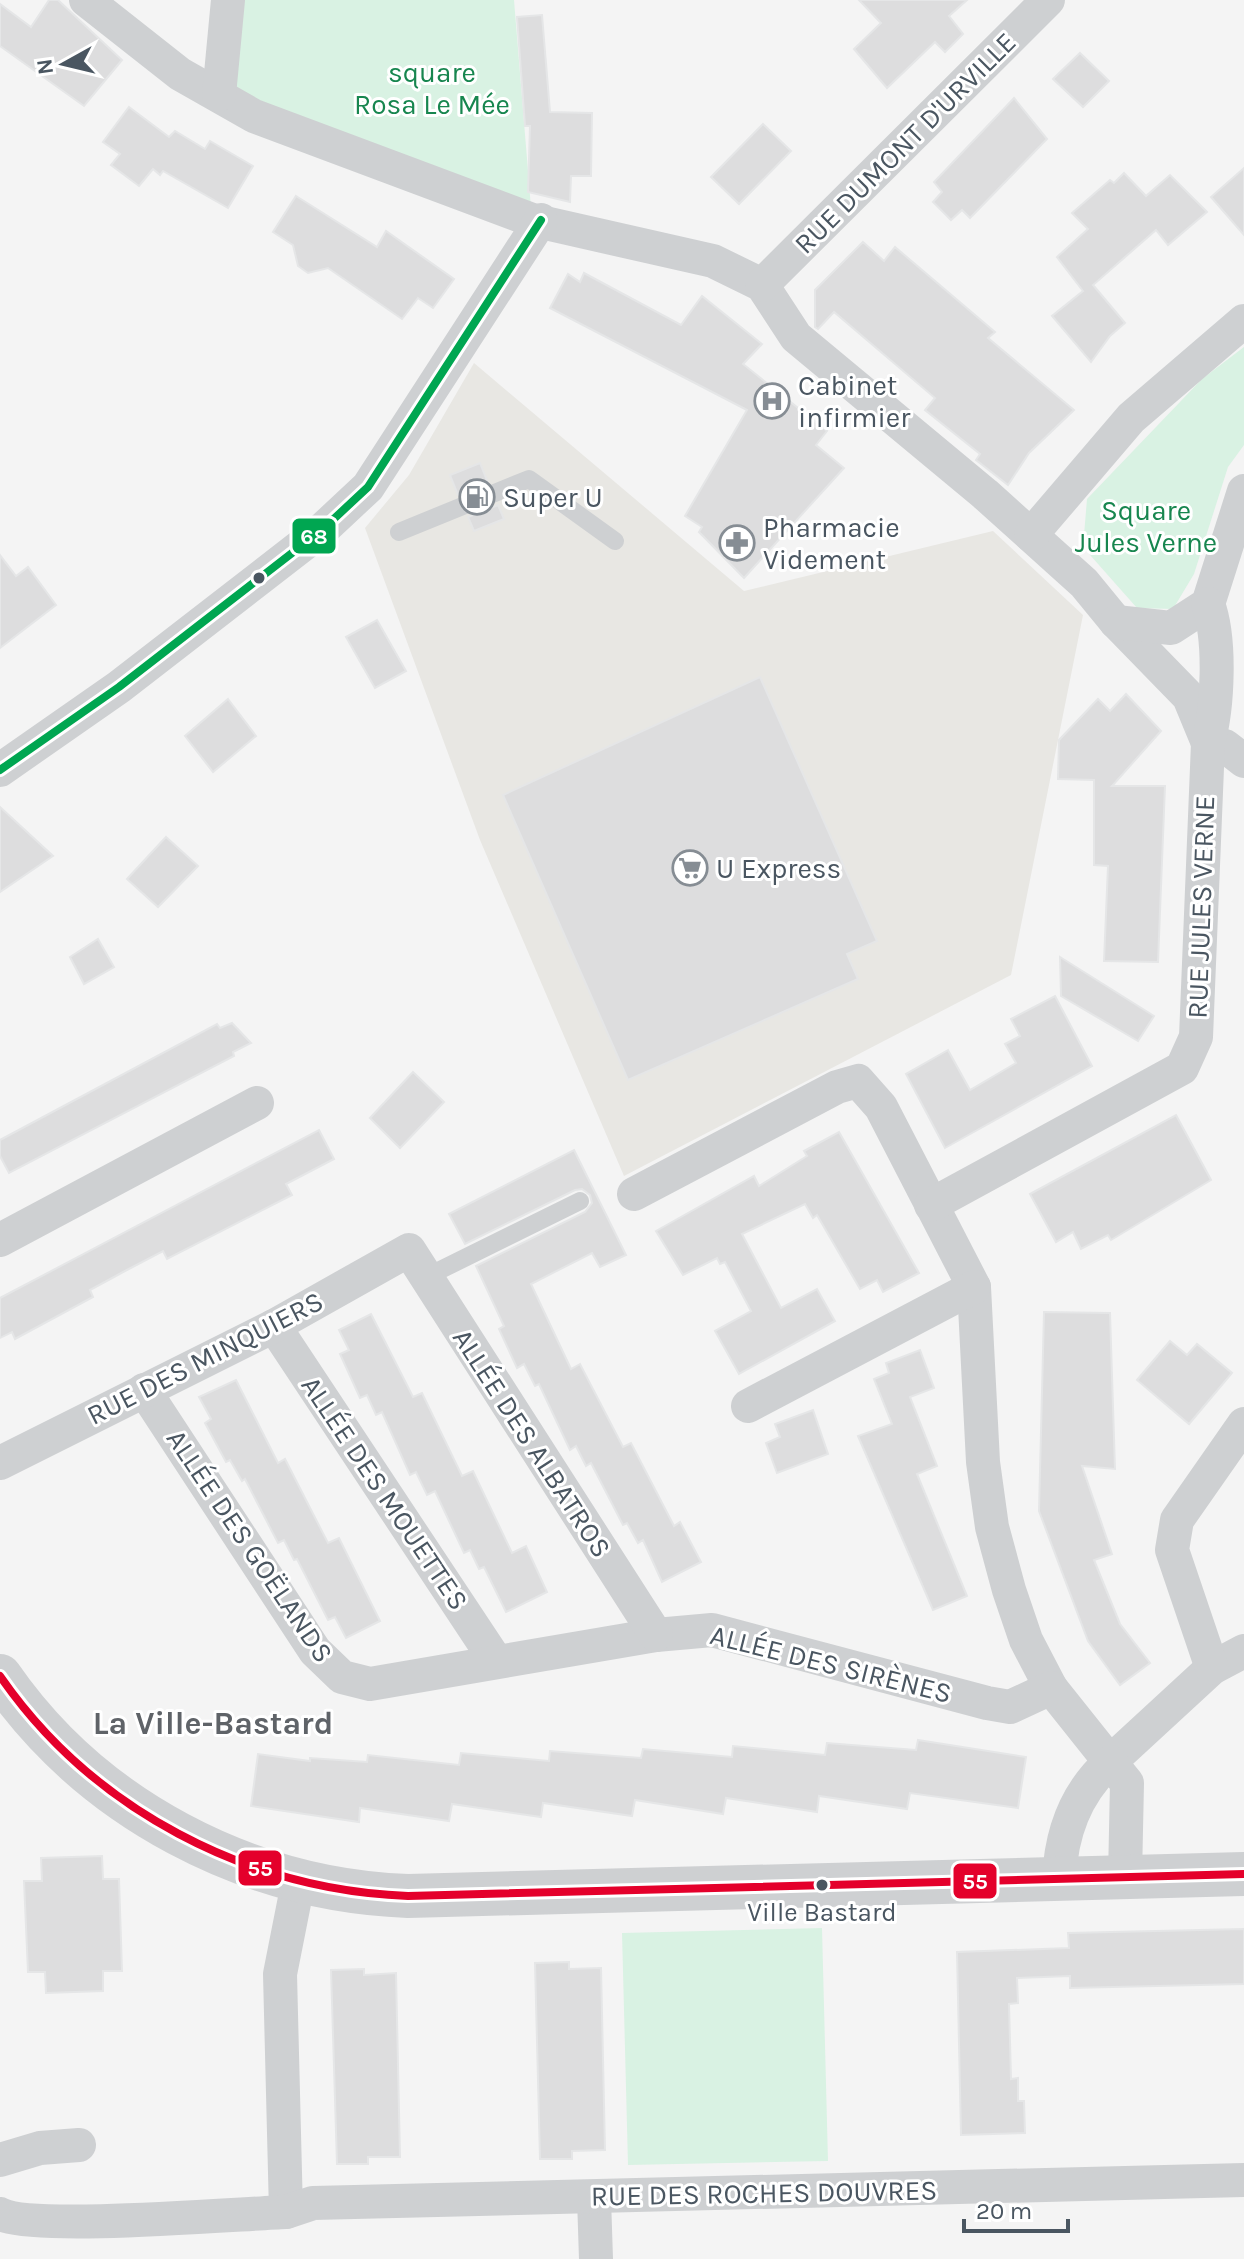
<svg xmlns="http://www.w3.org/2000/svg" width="1244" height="2259" viewBox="0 0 1244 2259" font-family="Karla,sans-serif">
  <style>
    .commercial { fill: #e8e7e3 }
    .green { fill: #d9f2e3 }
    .building { fill: #ddddde; stroke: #e5e6e7; stroke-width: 2 }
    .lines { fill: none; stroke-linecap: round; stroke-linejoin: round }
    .service { stroke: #ced0d2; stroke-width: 18 }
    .minor { stroke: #ced0d2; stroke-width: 34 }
    .tertiary { stroke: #ced0d2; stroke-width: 44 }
    .bus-1-casing { stroke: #fff; stroke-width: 14 }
    .bus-2-casing { stroke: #fff; stroke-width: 14 }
    .bus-1 { stroke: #00a651; stroke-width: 8 }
    .bus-2 { stroke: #e4002b; stroke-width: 8 }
    .bus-dot { fill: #4a5661; stroke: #fff; stroke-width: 3 }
    .labels { text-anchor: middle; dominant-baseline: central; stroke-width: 6; stroke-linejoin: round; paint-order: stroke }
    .bus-label { font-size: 26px; fill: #4a5661; stroke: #fff }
    .park-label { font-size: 28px; fill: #17864f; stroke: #fff }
    .street-label { font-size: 28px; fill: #4a5661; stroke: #fff }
    .poi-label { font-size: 28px; fill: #4a5661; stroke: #fff; text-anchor: start }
    .quarter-label { font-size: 32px; font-weight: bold; fill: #5f6368; stroke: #fff }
    .line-badge { stroke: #fff; stroke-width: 3 }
    .badge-label { font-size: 22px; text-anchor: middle; font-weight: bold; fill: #fff }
  </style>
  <rect width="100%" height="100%" fill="#f4f4f4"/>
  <path class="commercial" d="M474,363L744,591L993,531L1083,615L1011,975L624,1176L480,840L365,528L409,475Z"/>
  <g class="green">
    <path d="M228,0H514L532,220L219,95Z"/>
    <path d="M1244,347V445L1228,467L1194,574L1173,609L1137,608L1083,547L1087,499L1202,379Z"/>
    <path d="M822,1928L828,2161L628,2165L622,1933Z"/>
  </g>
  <g class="building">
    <path d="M49,0H58L122,60L84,106L0,46V4L31,27Z"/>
    <path d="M859,0H967L949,16L963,34L945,52L935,42L887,88L854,49L881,23Z"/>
    <path d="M542,15L550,112L592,113L591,176H571L570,202L528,192L530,126H525L517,17Z"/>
    <path d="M1080,53L1109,81L1083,107L1053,79Z"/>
    <path d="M1014,98L1047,139L970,218L962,210L951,220L933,202L942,192L934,182Z"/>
    <path d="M129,107L169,137L175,131L205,149L210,141L253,166L228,208L163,171L160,175L153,169L139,186L111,165L120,154L103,142Z"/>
    <path d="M763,124L791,151L739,204L711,177Z"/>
    <path d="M1244,168V235L1211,197Z"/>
    <path d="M1124,173L1146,196L1170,175L1207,212L1168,245L1156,230L1093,285L1125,323L1110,336L1091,362L1052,316L1083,291L1057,257L1088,229L1072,213L1110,180L1114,183Z"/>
    <path d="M296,196L377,247L386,231L454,279L433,308L418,298L402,319L328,268L308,273L298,266L293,245L273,232Z"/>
    <path d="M863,242L884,261L895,247L995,332L988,338L1074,410L1029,453L1008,485L976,460L980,454L925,410L935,398L834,312L818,329L815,327V290Z"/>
    <path d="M584,273L681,325L702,296L762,344L743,364L827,431L816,445L844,468L744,578L699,532L702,527L685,516L747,410L550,308L568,274L580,282Z"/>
    <path d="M480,463L488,483L458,495L450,475Z"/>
    <path d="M498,505L504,519L474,531L468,517Z"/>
    <path d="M0,555L16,576L28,567L56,605L0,648Z"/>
    <path d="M377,620L406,671L375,688L346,637Z"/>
    <path d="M760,677L877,941L847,954L858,979L628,1080L503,795Z"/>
    <path d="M1126,694L1161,731L1112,786H1165L1158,962L1104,961L1108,866L1094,865V780L1058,779L1059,740L1098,699L1110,711Z"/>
    <path d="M228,699L256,736L213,772L185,736Z"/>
    <path d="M0,807L53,856L0,892Z"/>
    <path d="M166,837L198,866L158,907L127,879Z"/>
    <path d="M98,939L114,967L84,984L70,957Z"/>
    <path d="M1060,957L1154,1016L1138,1041L1061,996Z"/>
    <path d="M1055,996L1092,1066L945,1148L906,1074L948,1050L970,1090L1016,1063L1005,1044L1020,1036L1011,1019Z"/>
    <path d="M232,1023L251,1043L233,1052L234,1056L9,1173L0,1156V1140L217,1024L220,1028Z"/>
    <path d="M413,1072L444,1102L400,1148L370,1118Z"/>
    <path d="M1176,1115L1211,1180L1111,1240L1108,1235L1081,1249L1073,1232L1056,1242L1030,1194Z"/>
    <path d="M319,1130L334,1159L286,1184L292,1195L167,1259L163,1251L125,1271L90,1290L93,1297L15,1339L12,1332L0,1338V1298Z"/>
    <path d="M839,1132L919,1273L883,1292L877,1280L860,1289L817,1215L813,1218L805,1204L742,1234L781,1308L817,1289L835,1321L739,1374L715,1331L751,1311L725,1262L720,1264L717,1258L683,1275L656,1231L754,1176L759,1186L807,1156L804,1151Z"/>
    <path d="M574,1150L626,1255L600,1267L592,1253L531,1284L571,1369L580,1364L623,1447L631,1443L674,1526L680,1522L701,1562L662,1582L643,1540L638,1543L627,1523L623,1525L591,1463L586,1466L576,1446L570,1450L539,1384L535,1386L524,1364L517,1368L499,1329L504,1326L476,1266L585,1212L592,1203L590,1195L582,1189L575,1190L465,1244L449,1214Z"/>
    <path d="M1044,1312L1110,1313L1115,1469L1082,1466L1112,1554L1094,1560L1120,1624L1150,1663L1120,1685L1088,1641L1039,1511Z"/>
    <path d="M371,1314L413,1397L422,1393L462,1476L473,1471L512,1553L526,1546L547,1592L506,1612L484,1567L479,1569L470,1550L464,1553L435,1491L427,1495L416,1472L410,1475L382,1412L376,1415L367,1395L360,1398L340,1354L349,1350L339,1330Z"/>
    <path d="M1170,1341L1187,1355L1197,1344L1232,1373L1189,1424L1137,1380Z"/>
    <path d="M920,1350L934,1388L910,1397L937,1466L917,1474L967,1596L933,1610L858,1436L892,1424L874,1379L889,1373L886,1363Z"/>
    <path d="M236,1380L278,1463L285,1459L328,1543L339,1538L380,1621L346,1638L335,1617L328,1620L297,1559L294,1560L284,1540L278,1543L245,1479L242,1481L230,1460L226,1462L205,1423L211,1419L199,1397Z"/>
    <path d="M813,1410L828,1454L777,1473L766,1443L780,1437L775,1424Z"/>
    <path d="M918,1740L1026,1757L1018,1808L910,1793L907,1809L819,1796L817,1812L726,1798L723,1814L635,1800L632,1816L543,1803L541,1817L452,1804L449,1821L360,1808L359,1822L251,1806L258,1754L310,1761V1758L367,1762L368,1755L459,1765L461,1753L549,1761L550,1751L641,1758L643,1749L732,1757L733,1746L825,1755L827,1743L916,1750Z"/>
    <path d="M102,1856L103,1879H119L122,1971H103V1991L46,1993L45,1972H28L24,1881H42L41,1858Z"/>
    <path d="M1244,1929V1984L1070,1988V1976L1017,1978L1018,2003L1009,2004L1011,2079L1018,2078V2101H1024L1025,2133L961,2135L957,1952L1069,1948L1068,1933Z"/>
    <path d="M569,1962V1969L601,1968L605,2150L572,2151V2159H540L535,1963Z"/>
    <path d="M364,1969V1975L396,1973L400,2157H368V2164H337L331,1970Z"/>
  </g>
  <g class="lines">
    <g class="service">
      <path d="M399,532L529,479L615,541"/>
      <path d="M426,1277L580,1201"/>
    </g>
    <g class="minor">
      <path d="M86,0L180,74L254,116L532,220L713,261L762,285L796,337L985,494L1084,583L1116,622L1189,697L1208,743"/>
      <path d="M219,95L228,0"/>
      <path d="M762,285L1048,0"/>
      <path d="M1031,535L1131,418L1244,321"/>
      <path d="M1116,622L1171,628L1208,604L1244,491"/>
      <path d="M1208,743L1225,746L1244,761"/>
      <path d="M0,770L119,687L323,529L368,487L541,220"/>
      <path d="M634,1194L837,1087L858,1081L881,1107L974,1287L983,1462L992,1527L1009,1590L1026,1640L1051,1688L1110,1762L1212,1668L1244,1651"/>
      <path d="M931,1205L1182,1068L1196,1037L1208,743C1218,707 1221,639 1208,604"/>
      <path d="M0,1240L257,1103"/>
      <path d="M274,1326L496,1661"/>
      <path d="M144,1390L315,1651L342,1677L370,1684L656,1635L712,1630L987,1703L1010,1707L1051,1688"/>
      <path d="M748,1406L974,1287"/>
      <path d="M0,1463L274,1326L409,1250L656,1635"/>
      <path d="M1212,1668L1172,1550L1177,1520L1244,1424"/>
      <path d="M1059,1879C1061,1834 1076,1792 1110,1762L1127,1783L1125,1877"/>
      <path d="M0,2160L40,2148L79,2145"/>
      <path d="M594,2198L596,2259"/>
      <path d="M286,2212L280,1974L298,1883"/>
      <path d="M0,2214C33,2231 235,2214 286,2212L313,2203L1244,2180"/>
    </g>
    <path class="tertiary" d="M0,1676C92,1809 247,1890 408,1896L1244,1874"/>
    <defs>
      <path id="bus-1" d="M0,770L119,687L323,529L368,487L541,220"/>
      <path id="bus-2" d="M0,1676C92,1809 247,1890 408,1896L1244,1874"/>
    </defs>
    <use href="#bus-1" class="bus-1-casing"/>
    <use href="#bus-2" class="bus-2-casing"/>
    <use href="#bus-1" class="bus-1"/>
    <use href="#bus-2" class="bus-2"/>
  </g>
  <defs>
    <symbol id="hospital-ring" viewBox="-11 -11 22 22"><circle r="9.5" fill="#fff" stroke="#868d94" stroke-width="1.5"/><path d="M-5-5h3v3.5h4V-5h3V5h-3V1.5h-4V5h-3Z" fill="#868d94"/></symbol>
    <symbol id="fuel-ring" viewBox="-11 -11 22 22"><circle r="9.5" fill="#fff" stroke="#868d94" stroke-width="1.5"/><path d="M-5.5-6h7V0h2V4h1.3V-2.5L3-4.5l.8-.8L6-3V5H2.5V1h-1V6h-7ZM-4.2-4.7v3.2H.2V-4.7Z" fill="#868d94"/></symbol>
    <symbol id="pharmacy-ring" viewBox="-11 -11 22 22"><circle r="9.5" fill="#fff" stroke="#868d94" stroke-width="1.5"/><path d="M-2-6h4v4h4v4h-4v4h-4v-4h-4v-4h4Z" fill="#868d94"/></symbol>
    <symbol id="supermarket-ring" viewBox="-11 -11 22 22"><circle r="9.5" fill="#fff" stroke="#868d94" stroke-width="1.5"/><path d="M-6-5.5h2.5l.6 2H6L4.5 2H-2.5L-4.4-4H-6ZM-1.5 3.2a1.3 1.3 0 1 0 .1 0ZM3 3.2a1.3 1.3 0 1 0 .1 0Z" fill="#868d94"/></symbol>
  </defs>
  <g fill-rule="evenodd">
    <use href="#hospital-ring" x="752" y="381" width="40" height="40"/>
    <use href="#fuel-ring" x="457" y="477" width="40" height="40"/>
    <use href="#pharmacy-ring" x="717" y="523" width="40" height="40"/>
    <use href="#supermarket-ring" x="670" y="848" width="40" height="40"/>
  </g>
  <g class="bus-dot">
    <circle cx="259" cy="578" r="7"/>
    <circle cx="822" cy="1885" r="7"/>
  </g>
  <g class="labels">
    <g class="bus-label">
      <text x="822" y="1912">Ville Bastard</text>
    </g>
    <g class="park-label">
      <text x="432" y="72">square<tspan x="432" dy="32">Rosa Le Mée</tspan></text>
      <text x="1146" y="510">Square<tspan x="1146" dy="32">Jules Verne</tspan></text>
    </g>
    <g class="street-label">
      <text transform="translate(905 143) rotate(-45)">RUE DUMONT D'URVILLE</text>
      <text transform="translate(1201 907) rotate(-88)">RUE JULES VERNE</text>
      <text transform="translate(205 1358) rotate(-27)">RUE DES MINQUIERS</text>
      <text transform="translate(532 1443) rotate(57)">ALLÉE DES ALBATROS</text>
      <text transform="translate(385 1493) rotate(56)">ALLÉE DES MOUETTES</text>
      <text transform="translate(250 1546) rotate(56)">ALLÉE DES GOËLANDS</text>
      <text transform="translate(831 1664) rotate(14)">ALLÉE DES SIRÈNES</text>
      <text transform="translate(764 2193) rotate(-1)">RUE DES ROCHES DOUVRES</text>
    </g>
    <g class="poi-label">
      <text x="798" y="385">Cabinet<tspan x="798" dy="32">infirmier</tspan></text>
      <text x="503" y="497">Super U</text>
      <text x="763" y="527">Pharmacie<tspan x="763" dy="32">Videment</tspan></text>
      <text x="716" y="868">U Express</text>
    </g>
    <g class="quarter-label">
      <text x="213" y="1723">La Ville-Bastard</text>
    </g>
  </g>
  <g class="line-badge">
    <rect x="291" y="517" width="46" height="38" rx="8" fill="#00a651"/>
    <rect x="237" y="1849" width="46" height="38" rx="8" fill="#e4002b"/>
    <rect x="952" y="1862" width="46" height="38" rx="8" fill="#e4002b"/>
  </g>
  <g class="badge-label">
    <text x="314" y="544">68</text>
    <text x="260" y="1876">55</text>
    <text x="975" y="1889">55</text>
  </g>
  <g transform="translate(64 64) rotate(262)" stroke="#ffffff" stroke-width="6" paint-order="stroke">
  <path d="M0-6L14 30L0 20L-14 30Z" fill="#4a5661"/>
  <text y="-12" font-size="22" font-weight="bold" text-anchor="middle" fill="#4a5661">N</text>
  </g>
  <path d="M964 2219v12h104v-12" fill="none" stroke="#4a5661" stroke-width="4"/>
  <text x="976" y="2219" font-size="24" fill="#4a5661" stroke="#ffffff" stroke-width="6" paint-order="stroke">20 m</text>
</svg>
